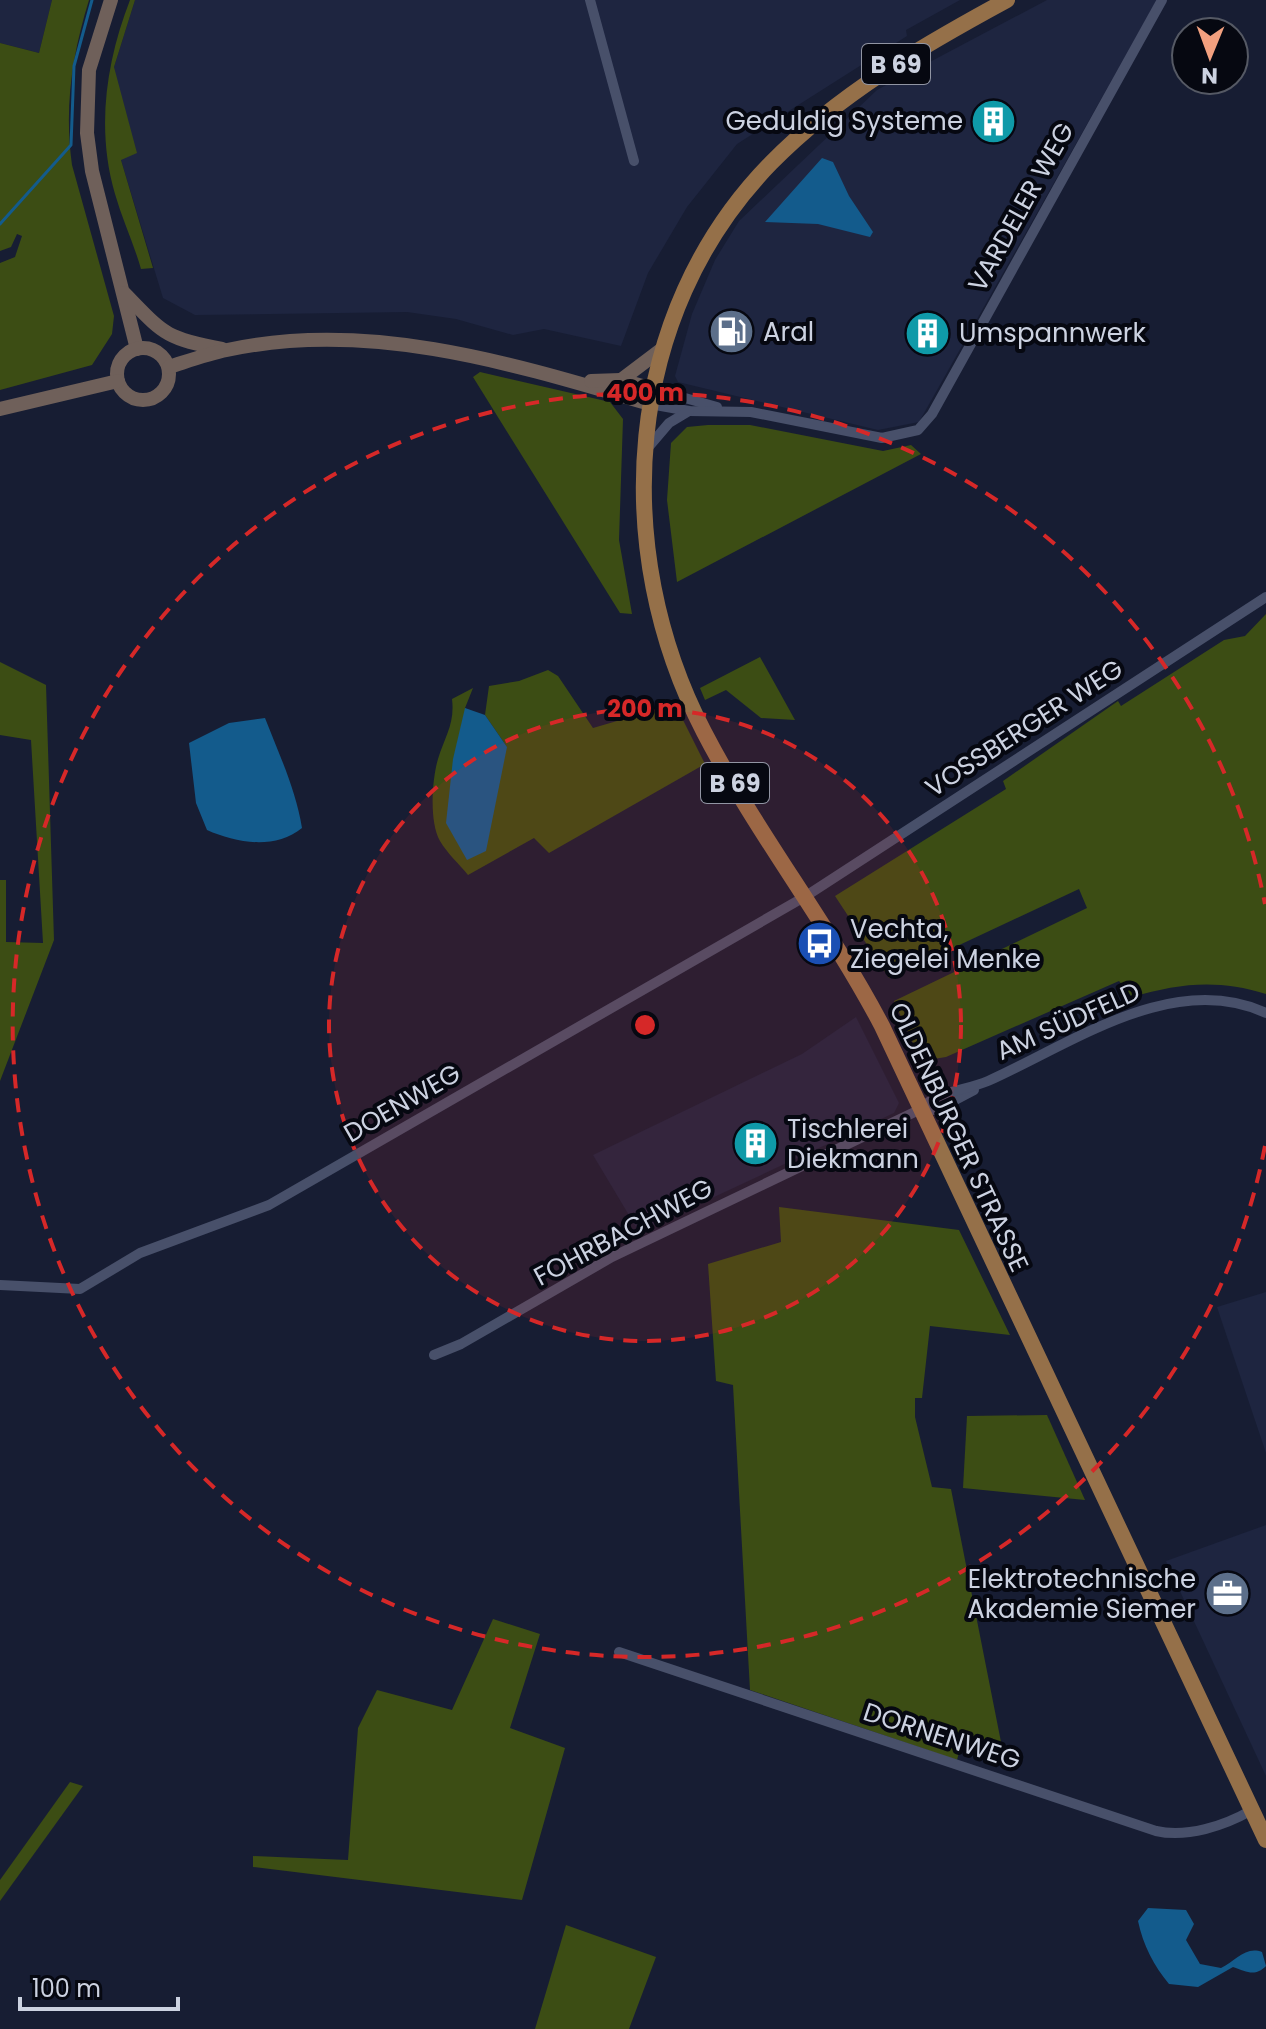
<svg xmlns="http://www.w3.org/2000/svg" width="1266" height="2029" viewBox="0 0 1266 2029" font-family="Poppins,sans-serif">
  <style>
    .built { fill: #1e2540 }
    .green { fill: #3c4d14 }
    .water { fill: #135b8c }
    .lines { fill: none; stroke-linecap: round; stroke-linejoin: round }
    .stream { stroke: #135b8c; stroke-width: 3 }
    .street { stroke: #48506a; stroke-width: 10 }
    .secondary { stroke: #6f605a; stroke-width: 14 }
    .primary { stroke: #957049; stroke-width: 16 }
    .ring { fill: none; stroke: #d62828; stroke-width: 4; stroke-dasharray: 14 10 }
    .labels { text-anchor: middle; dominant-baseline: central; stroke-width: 8; stroke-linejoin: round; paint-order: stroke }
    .shield { fill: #060811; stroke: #9195a3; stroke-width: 2 }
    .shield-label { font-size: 24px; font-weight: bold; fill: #ccd2e1 }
    .poi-label { font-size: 26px; fill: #ccd2e1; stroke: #060811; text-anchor: start }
    .street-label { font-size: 26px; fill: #ccd2e1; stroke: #060811 }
    .centre { fill: #d62828; stroke: #060811; stroke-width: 4 }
    .ring-label { font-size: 24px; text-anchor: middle; font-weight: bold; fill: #d62828; stroke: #060811; stroke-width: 8; stroke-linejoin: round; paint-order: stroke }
  </style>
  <rect width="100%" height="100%" fill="#171d33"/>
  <g class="built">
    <path d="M0,0H52L39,53L0,43Z"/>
    <path d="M135,0H960L906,30L907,36L737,144L687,207L648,273L621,346L544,329L513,335L456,319L407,312L195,315L163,298L121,160L114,67Z"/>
    <path d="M1047,0H1157L919,422L878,430L678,382L675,376L692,314L715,260L739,221L877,90Z"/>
    <path d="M856,1017L899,1103L894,1113L639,1232L593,1155L802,1054Z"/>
    <path d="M1266,1292V1453L1217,1307Z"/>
    <path d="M1266,1525V1776L1166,1561Z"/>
  </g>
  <g class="green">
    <path d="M52,0H89C72,55 64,108 72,165L114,316L112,334L92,365L0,390V263L15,257L22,236L17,234L11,247L0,251V43L39,53Z"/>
    <path d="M130,0H135L114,67L137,153L121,160L153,268L141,269C134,244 122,219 115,194C96,129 106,62 130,0Z"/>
    <path d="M480,372L610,402L623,419L619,540L632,614L620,613L473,377Z"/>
    <path d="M708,425H750L883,451L911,445L921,454L677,582L667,500L671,443L687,427Z"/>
    <path d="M1266,614V994C1218,979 1180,983 1132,997L1119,981L946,1057L921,1061L894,1001L1087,908L1079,889L889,978L835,896L1006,789L1003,781L1118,701L1121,706L1224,640L1245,636Z"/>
    <path d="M760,657L795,720L761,718L726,690L705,700L700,688Z"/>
    <path d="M0,662L46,685L54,940L0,1081V880H6V942L43,943L31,740L0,735Z"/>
    <path d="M548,670L558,676L593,728L675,704L705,764L549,853L534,838L468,875C459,864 447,853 440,841C429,822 432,779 438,759C445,736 455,724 452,699L473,688L465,708L507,747L485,715L489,686L519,681Z"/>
    <path d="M779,1207L959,1230L1010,1335L930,1326L922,1398H915V1417L932,1487L951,1489L1002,1747L961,1745L957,1760L750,1690L733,1385L716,1381L708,1264L781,1242Z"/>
    <path d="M1047,1415L1085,1500L963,1488L967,1416Z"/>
    <path d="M493,1619L540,1634L510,1728L565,1748L522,1900L253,1867V1856L348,1860L358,1728L377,1690L452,1710Z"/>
    <path d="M70,1782L83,1786L0,1901V1880Z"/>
    <path d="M566,1925L656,1957L629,2029H535Z"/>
  </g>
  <g class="water">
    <path d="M822,158L833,162L849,196L873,232L870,237L818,224L765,222Z"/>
    <path d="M465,708L485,715L507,747L486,851L467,860L446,823L453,759Z"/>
    <path d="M265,718C279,754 296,790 302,828C275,850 236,843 207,830L196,803L189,743L229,723Z"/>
    <path d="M1148,1908L1186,1910L1194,1924L1186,1940L1200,1964L1221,1968C1236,1961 1245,1946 1262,1952L1266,1966C1255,1977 1247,1972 1233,1967L1198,1987L1169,1984C1154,1966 1143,1945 1138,1921Z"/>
  </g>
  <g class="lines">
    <path class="stream" d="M0,224L71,145L74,66L92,0"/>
    <g class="street">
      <path d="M590,0L634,161"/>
      <path d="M653,389L717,407"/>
      <path d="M650,404L689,411L751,412L882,438L918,430L932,414L1162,0"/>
      <path d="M646,450L669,423L689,411"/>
      <path d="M921,1109L936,1110L974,1090"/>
      <path d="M0,1285L80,1289L140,1253L269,1205L806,896L1266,597"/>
      <path d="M434,1355L461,1344L612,1257L921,1109C938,1090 965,1091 988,1081C1071,1044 1173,970 1266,1013"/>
      <path d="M619,1652L1156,1831C1187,1838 1224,1826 1252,1810"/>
    </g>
    <g class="secondary">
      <path d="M111,0L89,70L87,133L92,171L137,349"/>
      <path d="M124,293C164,334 164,338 222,349"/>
      <circle cx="143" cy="374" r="26"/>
      <path d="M169,367C188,361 207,354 227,350C370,319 514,364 650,404"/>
      <path d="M621,380L662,349"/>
      <path d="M591,381L621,380L653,389"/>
      <path d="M0,409L118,381"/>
    </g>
    <path class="primary" d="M1007,0C922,46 839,94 771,163C623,314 609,550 704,732C757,834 829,925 882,1026L1266,1840"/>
  </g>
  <circle cx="645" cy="1025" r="316" fill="#d62828" fill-opacity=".12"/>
  <g class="ring">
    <circle cx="645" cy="1025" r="316"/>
    <path d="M1265 1146A632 632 0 1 1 1265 904"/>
  </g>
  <defs>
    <symbol id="building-disc" viewBox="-11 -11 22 22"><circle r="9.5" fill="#0f9aa8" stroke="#060811"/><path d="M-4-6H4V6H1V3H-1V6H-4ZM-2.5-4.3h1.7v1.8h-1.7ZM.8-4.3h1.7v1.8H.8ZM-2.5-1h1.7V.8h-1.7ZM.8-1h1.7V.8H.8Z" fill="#fff"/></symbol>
    <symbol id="fuel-disc" viewBox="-11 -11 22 22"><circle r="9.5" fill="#5c6f8a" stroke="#060811"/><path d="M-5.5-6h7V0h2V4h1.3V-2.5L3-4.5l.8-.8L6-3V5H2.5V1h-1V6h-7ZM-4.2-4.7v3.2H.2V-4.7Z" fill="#fff"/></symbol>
    <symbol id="bus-disc" viewBox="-11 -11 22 22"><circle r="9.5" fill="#1a4fb4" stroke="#060811"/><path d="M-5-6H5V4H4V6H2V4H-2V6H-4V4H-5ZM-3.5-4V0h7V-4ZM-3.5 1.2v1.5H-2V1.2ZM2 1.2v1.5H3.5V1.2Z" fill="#fff"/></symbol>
    <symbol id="office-disc" viewBox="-11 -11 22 22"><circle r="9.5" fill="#5c6f8a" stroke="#060811"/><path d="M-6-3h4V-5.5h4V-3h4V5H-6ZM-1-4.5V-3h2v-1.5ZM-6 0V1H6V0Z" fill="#fff"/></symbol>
  </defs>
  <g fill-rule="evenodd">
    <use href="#building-disc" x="968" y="96" width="51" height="51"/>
    <use href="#fuel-disc" x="706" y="306" width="51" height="51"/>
    <use href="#building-disc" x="902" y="308" width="51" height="51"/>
    <use href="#bus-disc" x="794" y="918" width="51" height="51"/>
    <use href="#building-disc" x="730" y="1118" width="51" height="51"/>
    <use href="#office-disc" x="1202" y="1568" width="51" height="51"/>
  </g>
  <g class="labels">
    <g class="shield">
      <rect x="862" y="44" width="68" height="40" rx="6"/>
      <rect x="701" y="763" width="68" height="40" rx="6"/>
    </g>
    <g class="shield-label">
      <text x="896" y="64">B 69</text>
      <text x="735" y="783">B 69</text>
    </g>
    <g class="poi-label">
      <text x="963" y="121" text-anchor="end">Geduldig Systeme</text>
      <text x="763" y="332">Aral</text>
      <text x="959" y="333">Umspannwerk</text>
      <text x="850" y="929">Vechta,<tspan x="850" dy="30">Ziegelei Menke</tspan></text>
      <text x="787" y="1129">Tischlerei<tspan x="787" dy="30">Diekmann</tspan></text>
      <text x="1196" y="1579" text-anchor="end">Elektrotechnische<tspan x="1196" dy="30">Akademie Siemer</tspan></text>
    </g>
    <g class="street-label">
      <text transform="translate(1021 207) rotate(-61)">VARDELER WEG</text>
      <text transform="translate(1024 728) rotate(-33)">VOSSBERGER WEG</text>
      <text transform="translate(1068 1021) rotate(-24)">AM SÜDFELD</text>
      <text transform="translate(402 1103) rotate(-30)">DOENWEG</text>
      <text transform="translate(959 1137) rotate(65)">OLDENBURGER STRASSE</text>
      <text transform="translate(623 1232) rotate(-28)">FOHRBACHWEG</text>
      <text transform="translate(942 1736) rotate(18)">DORNENWEG</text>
    </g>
  </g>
  <circle cx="645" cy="1025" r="12" class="centre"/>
  <g class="ring-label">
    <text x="645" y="401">400 m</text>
    <text x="645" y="717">200 m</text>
  </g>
  <g transform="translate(1210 56) rotate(181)"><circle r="38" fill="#060811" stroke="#555964" stroke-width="2"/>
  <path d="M0-6L14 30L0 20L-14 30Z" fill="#f2a07f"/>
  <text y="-12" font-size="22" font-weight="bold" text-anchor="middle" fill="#ccd2e1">N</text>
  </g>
  <path d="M20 1997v12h158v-12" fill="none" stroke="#ccd2e1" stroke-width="4"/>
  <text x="32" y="1997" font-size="24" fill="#ccd2e1" stroke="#060811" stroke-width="6" paint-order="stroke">100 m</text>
</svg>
